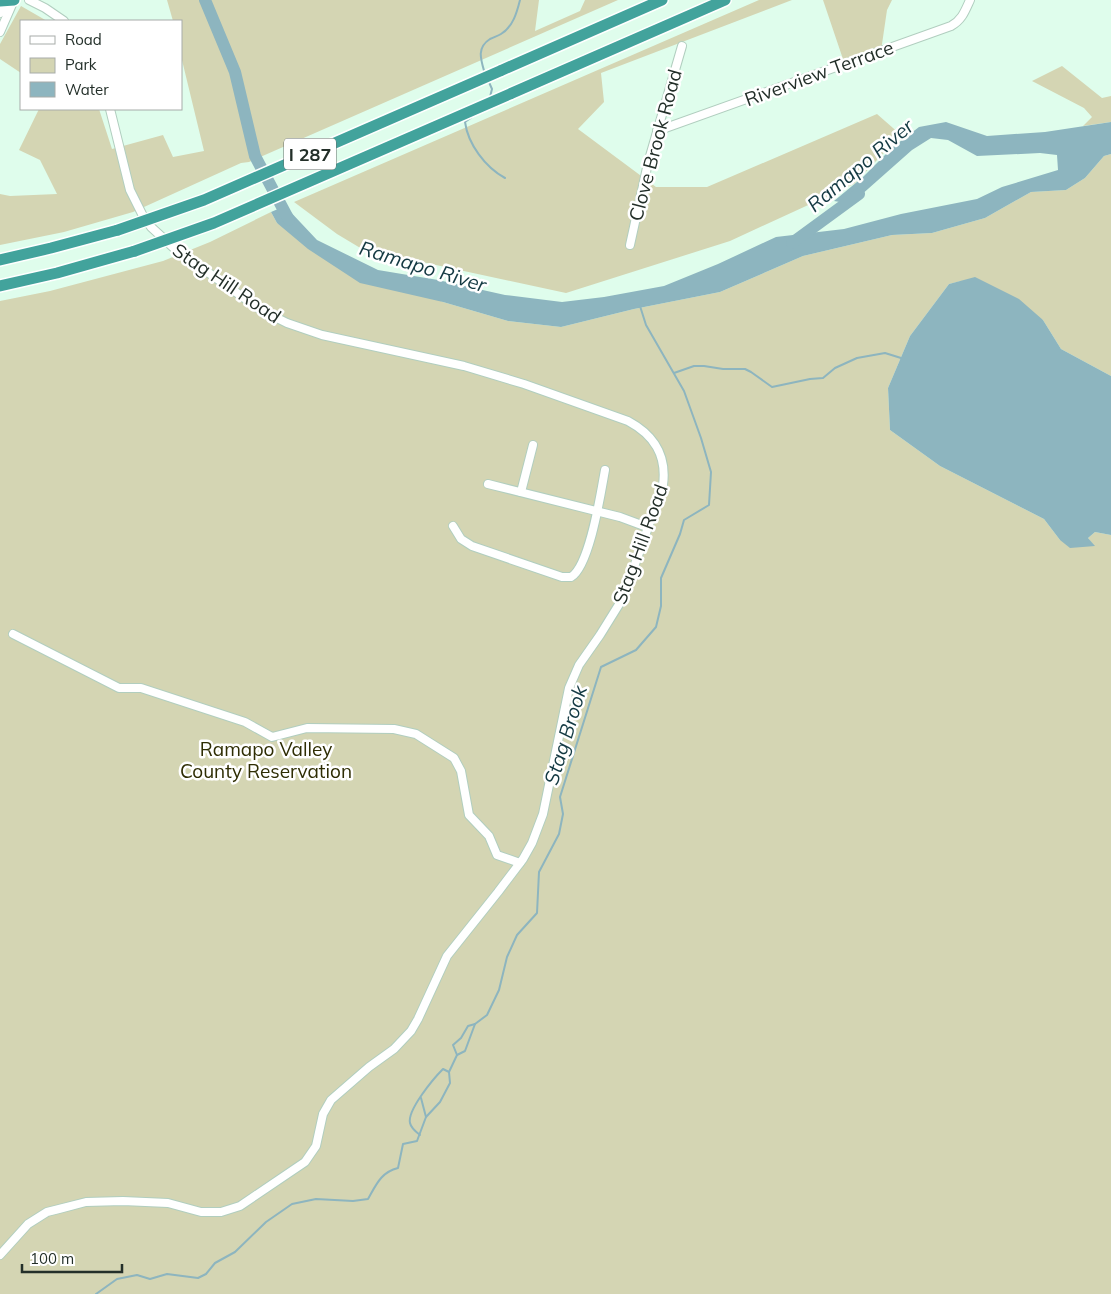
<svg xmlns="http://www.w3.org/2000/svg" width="1111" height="1294" viewBox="0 0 1111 1294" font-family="Mulish,sans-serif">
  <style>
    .green { fill: #d4d5b3 }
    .water { fill: #8db5bf }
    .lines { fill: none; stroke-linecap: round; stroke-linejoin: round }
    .stream { stroke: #8db5bf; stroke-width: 2 }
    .river { stroke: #8db5bf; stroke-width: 12 }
    .minor-casing { stroke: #b1cebf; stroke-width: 10 }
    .highway-casing { stroke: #fff; stroke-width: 14 }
    .minor { stroke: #fff; stroke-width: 8 }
    .highway { stroke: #42a39c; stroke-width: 11 }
    .highway-bridge-casing { stroke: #fff; stroke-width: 14; stroke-linecap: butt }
    .highway-bridge { stroke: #42a39c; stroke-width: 11 }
    .labels { text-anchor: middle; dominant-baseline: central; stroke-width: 5; stroke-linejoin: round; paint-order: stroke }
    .shield { fill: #fff; stroke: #656d69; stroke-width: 1 }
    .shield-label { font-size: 18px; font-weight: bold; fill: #232f29 }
    .street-label { font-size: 19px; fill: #232f29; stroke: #fff }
    .park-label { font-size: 19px; fill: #2e2d03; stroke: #fff }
    .water-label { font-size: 20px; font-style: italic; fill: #133942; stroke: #fff }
  </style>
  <rect width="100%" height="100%" fill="#dffdec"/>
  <g class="green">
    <path d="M167,0H539L535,31L580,11L585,0H618L249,162L241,163L133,212L64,232L0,245V194L10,196L57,194L40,160L19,150L39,109H99L112,149L163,135L173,157L204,151L181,56V21H173Z"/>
    <path d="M759,0H792L601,73L604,102L578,129L656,187H707L877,114L901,135L854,184L730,241L566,293L362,249L337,234L294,202Z"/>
    <path d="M823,0H892L887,10L881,51L845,65Z"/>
    <path d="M21,6L47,21H21V73L0,59V44Z"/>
    <path d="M1062,66L1102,98L1111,96V122L1083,126L1092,117L1084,108L1032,81Z"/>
    <path d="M1111,154V376L1061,349L1043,320L961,281L949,284L910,336L888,388L890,430L940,466L1044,519L1060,540L1094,546L1088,538L1095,532L1111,535V1294H0V301L50,291L163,261L210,242L271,212L277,223L443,302L508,321L561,327L634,309L720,292L803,256L892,235L932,233L985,218L1031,192L1066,190L1085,178L1104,156Z"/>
  </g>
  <g class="water">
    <path d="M946,122L987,136L1045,132L1111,122V154L1104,156L1085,178L1066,190L1031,192L985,218L932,233L892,235L803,256L720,292L634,309L561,327L508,321L443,302L360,283L308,249L277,223L271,212L285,206L317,240L378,270L438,280L505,295L562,302L604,297L664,286L718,264L776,237L844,229L901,214L977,199L1002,187L1058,170L1057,155L1040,153L977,156L948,140L931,138L912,150L851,204L834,201L863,177L893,147L919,127Z"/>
    <path d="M975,277L1019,299L1043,320L1061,349L1111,376V535L1095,532L1088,538L1095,546L1070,548L1060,540L1044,519L940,466L890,430L888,388L910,336L949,284Z"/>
  </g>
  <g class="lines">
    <g class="stream">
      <path d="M485,74C481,60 476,48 490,39C494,37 498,36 501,34C513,27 517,12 520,0"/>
      <path d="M488,80L492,89L490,97"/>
      <path d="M472,117L465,122C468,144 485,167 505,178"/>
      <path d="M674,373L694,366H704L723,369H745L751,372L772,387L810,379L823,378L835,368L857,358L885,353L901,358"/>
      <path d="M457,1055L453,1045L461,1038L468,1026L475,1024"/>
      <path d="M421,1098L426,1117"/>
      <path d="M420,1135C416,1132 411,1128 410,1123C407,1110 434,1078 443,1069L449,1072"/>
      <path d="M96,1294L117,1279L137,1275L150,1279L167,1274L198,1278L206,1274L215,1263L235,1252L266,1222L292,1204L316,1199L353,1201L368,1199C376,1185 381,1172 398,1168L403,1144L417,1141L426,1117L440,1102L450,1083L449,1072L457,1055L465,1051L475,1024L487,1015L499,990L507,957L517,935L537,913L539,872L559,834L563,814L560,797L601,667L636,650L656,627L661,606V578L680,534L684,520L709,505L711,472L701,438L684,391L646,325L640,306"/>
    </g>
    <g class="river">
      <path d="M205,0L235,72L255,156L289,220"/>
      <path d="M792,243L859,194"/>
    </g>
    <defs>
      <g id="minor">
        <path d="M29,0L45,8L64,21"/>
        <path d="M0,13L13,1"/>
        <path d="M0,32L14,0"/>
        <path d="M657,131L951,26C962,20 965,11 970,0"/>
        <path d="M630,245L648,163L682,46"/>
        <path d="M488,484L620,517L647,527"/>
        <path d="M521,492L533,445"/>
        <path d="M453,526L461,539L472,546L562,577H571C590,566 601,491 605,470"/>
        <path d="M13,634L119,688H141L245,722L272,737L307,728L394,729L416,734L454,758L461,771L469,815L489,836L497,855L520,863"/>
        <path d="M0,1255L28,1224L47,1212L59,1209L86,1202L123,1201L168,1203L201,1212H221L240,1206L305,1162L316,1146L323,1114L331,1100L369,1067L394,1049L411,1031L418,1019L447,956L498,892L523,859L532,843L543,814L569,688L579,665L600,635L623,598L663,485C667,455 654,435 628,421L524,384L464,366L322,335L287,323L261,310L175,249L151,227L142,214L130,190L110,109"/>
      </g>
      <g id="highway">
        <path d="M0,1L14,0"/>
        <path d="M500,71L662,0"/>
        <path d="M510,94L725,0"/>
        <path d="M0,260L51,248L118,230"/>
        <path d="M0,286L57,273L135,251"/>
      </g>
    </defs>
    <use href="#minor" class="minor-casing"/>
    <use href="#highway" class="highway-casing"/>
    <use href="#minor" class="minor"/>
    <use href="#highway" class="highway"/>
    <defs>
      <g id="highway-bridge">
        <path d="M118,230L204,200L500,71"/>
        <path d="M135,251L214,223L510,94"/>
      </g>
    </defs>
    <use href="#highway-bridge" class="highway-bridge-casing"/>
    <use href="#highway-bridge" class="highway-bridge"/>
  </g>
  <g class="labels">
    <rect class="shield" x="284" y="138.5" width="52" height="31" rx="4"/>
    <g class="shield-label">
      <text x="310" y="154">I 287</text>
    </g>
    <g class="street-label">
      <text transform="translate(819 73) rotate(-20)">Riverview Terrace</text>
      <text transform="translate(655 145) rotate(-75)">Clove Brook Road</text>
      <text transform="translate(227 283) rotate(34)">Stag Hill Road</text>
      <text transform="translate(640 544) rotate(-70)">Stag Hill Road</text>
    </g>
    <g class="park-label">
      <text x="266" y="749">Ramapo Valley<tspan x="266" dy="22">County Reservation</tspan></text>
    </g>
    <g class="water-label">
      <text transform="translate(860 165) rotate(-40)">Ramapo River</text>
      <text transform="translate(423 266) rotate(17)">Ramapo River</text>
      <text transform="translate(565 735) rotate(-73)">Stag Brook</text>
    </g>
  </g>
  <rect x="20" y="20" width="162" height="90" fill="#ffffff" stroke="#a7aca9"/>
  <rect x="30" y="36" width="25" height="8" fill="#ffffff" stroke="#a7aca9"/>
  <text x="65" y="45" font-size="15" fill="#232f29">Road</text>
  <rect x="30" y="58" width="25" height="15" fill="#d4d5b3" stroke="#a7aca9"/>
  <text x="65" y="70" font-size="15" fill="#232f29">Park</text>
  <rect x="30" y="82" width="25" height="15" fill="#8db5bf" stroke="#a7aca9"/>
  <text x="65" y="95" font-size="15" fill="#232f29">Water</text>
  <path d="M22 1264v8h100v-8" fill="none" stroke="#232f29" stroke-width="2.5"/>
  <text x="30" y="1264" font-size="15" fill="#232f29" stroke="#ffffff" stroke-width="4" paint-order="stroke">100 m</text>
</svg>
